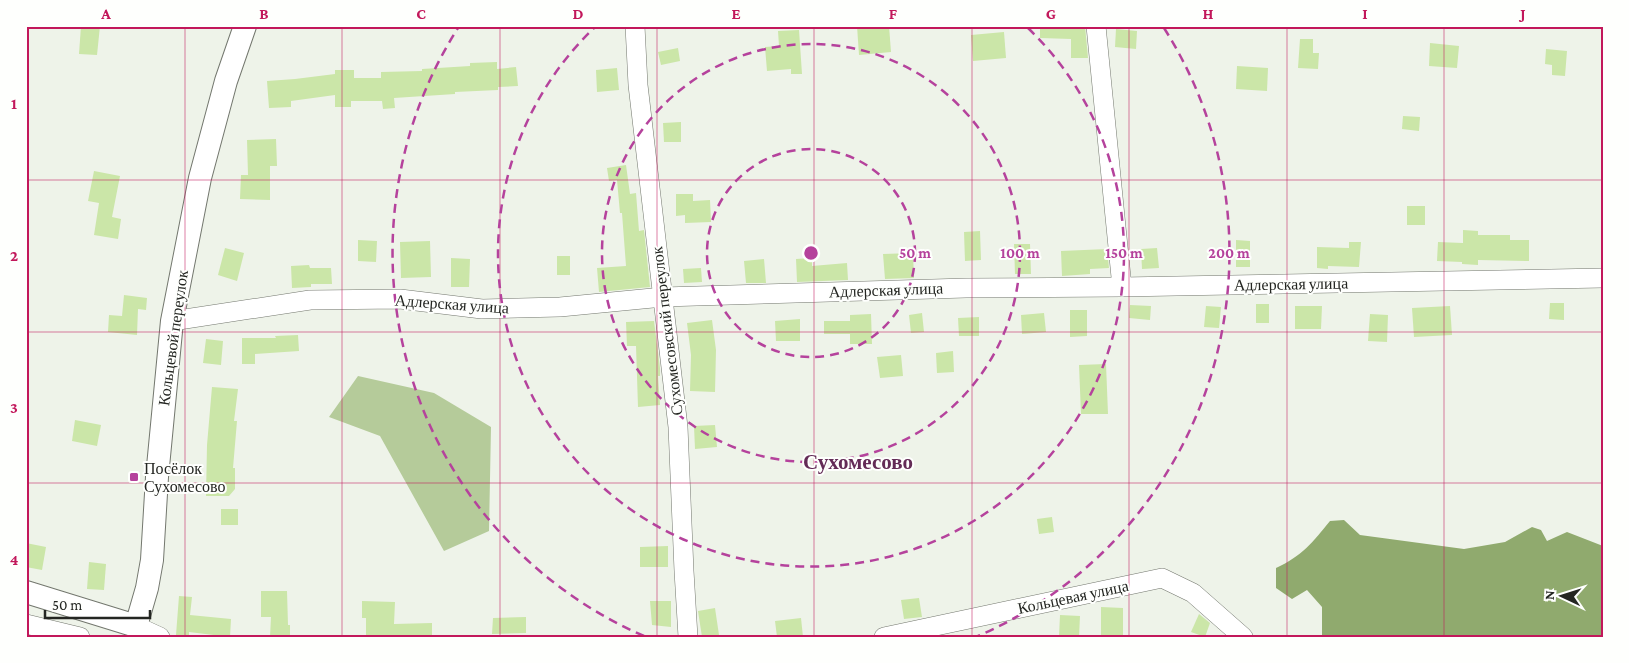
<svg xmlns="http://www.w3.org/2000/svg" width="1629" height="663" viewBox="0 0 1629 663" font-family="'Crimson Pro',serif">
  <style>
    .green { fill: #b5cb9a }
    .water { fill: #90aa6e }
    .building { fill: #cbe6a8 }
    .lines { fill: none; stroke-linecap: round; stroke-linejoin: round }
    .minor-casing { stroke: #73776e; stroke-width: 20 }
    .major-casing { stroke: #73776e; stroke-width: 24 }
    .minor { stroke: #fff; stroke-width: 19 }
    .major { stroke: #fff; stroke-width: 22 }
    .grid { fill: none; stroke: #c2185b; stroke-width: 1; stroke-opacity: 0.55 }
    .ring { fill: none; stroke: #b5429c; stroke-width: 2.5; stroke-dasharray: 9 6 }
    .poi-dot { fill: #b5429c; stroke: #fefffd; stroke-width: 2 }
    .labels { text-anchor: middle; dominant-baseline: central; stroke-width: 4; stroke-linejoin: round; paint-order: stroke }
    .street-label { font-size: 16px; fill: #242622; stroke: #fefffd }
    .poi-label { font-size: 16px; fill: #242622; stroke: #fefffd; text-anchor: start }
    .district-label { font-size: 21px; font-weight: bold; fill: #632b56; stroke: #fefffd }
    .centre { fill: #b5429c; stroke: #fefffd; stroke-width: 2.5 }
    .ring-label { font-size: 15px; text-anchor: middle; font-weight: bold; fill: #b5429c; stroke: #fefffd; stroke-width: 4; stroke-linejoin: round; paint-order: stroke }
    .neatline { fill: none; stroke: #c2185b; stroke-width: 2 }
    .grid-label { font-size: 16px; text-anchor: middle; font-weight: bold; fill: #c2185b }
  </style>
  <rect width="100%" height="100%" fill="#eef3e9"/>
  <path class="green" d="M358,376L434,393L491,427L489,531L444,551L380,436L329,417Z"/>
  <path class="water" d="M1344,520L1360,535L1464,549L1505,542L1532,527L1541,530L1547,541L1567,532L1603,546V637H1322V607L1307,590L1292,599L1276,588V568C1302,556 1313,542 1330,521Z"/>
  <g class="building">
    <path d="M81,26H100L97,55L79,54Z"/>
    <path d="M857,26H889L891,52L859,55Z"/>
    <path d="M1040,26H1085L1088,58H1071V39L1040,38Z"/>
    <path d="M1116,29L1137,31L1136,49L1115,47Z"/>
    <path d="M799,30L802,74H791V69L767,71L765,47L779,46L778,31Z"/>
    <path d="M1004,32L1006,58L973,61L971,35Z"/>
    <path d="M1300,39H1313V53H1319L1318,69L1298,68Z"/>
    <path d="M1430,43L1459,46L1457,68L1429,66Z"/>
    <path d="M678,48L680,61L661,65L658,52Z"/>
    <path d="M1546,49L1567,51L1565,76L1552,75V65L1545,64Z"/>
    <path d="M497,62V69L516,67L518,86L498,87V90L455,92V94L394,98L395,108L383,109L382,101H351V107H335V95L291,101V107L269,108L267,81L295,79L335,74V70H354V78H381V72L422,71V69L470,66V63Z"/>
    <path d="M1237,66L1268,68L1267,91L1236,89Z"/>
    <path d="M617,68L619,90L597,92L596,70Z"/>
    <path d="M1403,116L1420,117L1419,131L1402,129Z"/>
    <path d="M681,122V142H664L663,123Z"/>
    <path d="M276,139L277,166H270V200L240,199L241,175H248L247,140Z"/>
    <path d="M626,165L630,194L636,193L639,231L644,230L650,287L599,292L597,268L626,266L622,213H620L617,180L609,181L607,168Z"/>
    <path d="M94,171L120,176L112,217L121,219L118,239L94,235L99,203L88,201Z"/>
    <path d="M676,194H693V201L710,200L711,222L685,223V215L676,216Z"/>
    <rect x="1407" y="206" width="18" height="19"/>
    <path d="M1463,230L1478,231V235H1510V240H1529V261L1478,260V265L1462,264V262L1437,261L1438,242L1463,243Z"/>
    <path d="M980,231L981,260L965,261L964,232Z"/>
    <path d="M358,240L377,241L376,262L358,261Z"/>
    <path d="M1236,240L1250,241V267H1236Z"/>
    <path d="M430,241L431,277L401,278L400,242Z"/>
    <path d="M1349,242H1361L1359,267L1328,266V269L1317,268V247L1349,248Z"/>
    <path d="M1014,244H1030L1031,274H1015Z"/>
    <path d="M225,248L244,253L237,281L218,275Z"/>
    <path d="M1157,248L1159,268L1142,269L1141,249Z"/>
    <path d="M1107,249L1109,268L1090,269V274L1062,276L1061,251Z"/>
    <path d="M913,253L914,278L885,279L883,254Z"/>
    <rect x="557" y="256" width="13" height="19"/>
    <path d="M451,258L470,259L469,287H451Z"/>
    <path d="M812,258V266L847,263L848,280L797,282L796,259Z"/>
    <path d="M764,259L766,283H746L744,261Z"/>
    <path d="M309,265L310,268H331L332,284H311V287L292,288L291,266Z"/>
    <path d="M701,268L702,282L684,283L683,269Z"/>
    <path d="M124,295L147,298L146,310L138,309L137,335L108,332L109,315L122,316Z"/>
    <path d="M1550,303H1564V320L1549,319Z"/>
    <rect x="1256" y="304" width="13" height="19"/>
    <path d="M1130,305L1151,306L1150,320L1129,318Z"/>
    <path d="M1206,306L1221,307L1219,328L1204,327Z"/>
    <path d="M1295,306H1322L1321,329H1295Z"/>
    <path d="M1450,306L1452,335L1414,337L1412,308Z"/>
    <path d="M1070,310H1087V336L1070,337Z"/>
    <path d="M922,313L924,332L911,333L909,315Z"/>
    <path d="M1044,313L1046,332L1022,334L1021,315Z"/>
    <path d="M871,314L872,344H850V334H824V321H850V315Z"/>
    <path d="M1370,314L1388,315L1387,342L1368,341Z"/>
    <path d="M979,317V336H959L958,318Z"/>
    <path d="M800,319V341H776L775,321Z"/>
    <path d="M712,320L716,350L715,392L690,391L691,355L687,323Z"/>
    <path d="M654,321L660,368V376H658L660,405L638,407L636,346H627L626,322Z"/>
    <path d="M298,335L299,351L255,354V364H242V338H276L275,336Z"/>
    <path d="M206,339L223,341L221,365L203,363Z"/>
    <path d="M953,351L954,372L937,373L936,353Z"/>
    <path d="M901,355L903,376L880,378L877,357Z"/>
    <path d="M1106,364L1108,414H1081L1079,365Z"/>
    <path d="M212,387L238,389L234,421H237L233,468H235V489L229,496H206L207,445Z"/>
    <path d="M75,420L101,425L97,446L72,441Z"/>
    <path d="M715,425L717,447L695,449L694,426Z"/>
    <rect x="221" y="509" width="17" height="16"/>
    <path d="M1052,517L1054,532L1039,534L1037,519Z"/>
    <path d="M26,543L46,547L42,570L26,567Z"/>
    <path d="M668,546V567H640V547Z"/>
    <path d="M89,562L106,564L104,590L87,589Z"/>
    <path d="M261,591H287L288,625H290V637H270L271,617H261Z"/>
    <path d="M179,596L192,597L190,615L231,619L230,637L189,632V636L176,635Z"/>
    <path d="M919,598L922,617L904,619L901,600Z"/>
    <path d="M362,601L395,602L394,624L432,623V637H366V618H362Z"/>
    <path d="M650,601H671V627L652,625Z"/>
    <path d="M1101,607L1123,608V637H1101Z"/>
    <path d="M715,608L719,635L702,637L698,611Z"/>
    <path d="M1199,614L1210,623L1205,637L1191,632Z"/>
    <path d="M1060,615L1080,616L1079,637H1059Z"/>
    <path d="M526,617V633L492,634L493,618Z"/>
    <path d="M801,618L803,637H777L775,621Z"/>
  </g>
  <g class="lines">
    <defs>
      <g id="minor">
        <path d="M635,26L638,85L678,427L684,571L688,637"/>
        <path d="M1096,26L1122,287"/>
        <path d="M172,321L310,300L400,299L482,309L560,307L663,297L966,288L1122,287L1603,278"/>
        <path d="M26,624L80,637"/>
        <path d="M136,626L160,637"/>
        <path d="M884,637L1162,578L1193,593L1243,637"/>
      </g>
      <path id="major" d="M26,592L136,626L147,588L152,560L157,477L172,321L200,178L226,81L245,26"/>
    </defs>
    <use href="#minor" class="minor-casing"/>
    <use href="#major" class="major-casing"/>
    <use href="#minor" class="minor"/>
    <use href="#major" class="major"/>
  </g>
  <path class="grid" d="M185,26V637M342,26V637M500,26V637M657,26V637M814,26V637M972,26V637M1129,26V637M1287,26V637M1444,26V637M26,180H1603M26,332H1603M26,483H1603"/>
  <g class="ring">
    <circle cx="811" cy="253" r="104"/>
    <circle cx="811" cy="253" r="209"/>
    <path d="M1028 28A313 313 0 1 1 594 28"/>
    <path d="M644 636A418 418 0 0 1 458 28M1164 28A418 418 0 0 1 978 636"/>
  </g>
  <rect class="poi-dot" x="129" y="472" width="10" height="10" rx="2.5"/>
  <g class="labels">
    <g class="street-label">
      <text transform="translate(1291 284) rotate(-1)">Адлерская улица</text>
      <text transform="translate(886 290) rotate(-2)">Адлерская улица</text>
      <text transform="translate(452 304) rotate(4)">Адлерская улица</text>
      <text transform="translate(667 331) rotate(-97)">Сухомесовский переулок</text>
      <text transform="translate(173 338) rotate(-82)">Кольцевой переулок</text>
      <text transform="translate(1073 597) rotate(-12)">Кольцевая улица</text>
    </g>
    <g class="poi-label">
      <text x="144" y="468">Посёлок<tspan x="144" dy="18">Сухомесово</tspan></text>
    </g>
    <g class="district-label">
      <text x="858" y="462">Сухомесово</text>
    </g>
  </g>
  <circle cx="811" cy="253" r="8" class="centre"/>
  <g class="ring-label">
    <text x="915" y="258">50 m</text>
    <text x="1020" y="258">100 m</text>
    <text x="1124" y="258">150 m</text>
    <text x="1229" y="258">200 m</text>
  </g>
  <rect width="1629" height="663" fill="none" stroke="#fefffd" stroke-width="55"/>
  <g transform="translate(1562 596) rotate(274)" stroke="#fefffd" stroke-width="4" paint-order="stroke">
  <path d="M0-4L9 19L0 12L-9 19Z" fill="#242622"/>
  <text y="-8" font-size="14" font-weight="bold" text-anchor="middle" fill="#242622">N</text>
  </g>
  <path d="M45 610v8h105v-8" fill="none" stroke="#242622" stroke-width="2.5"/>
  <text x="52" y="610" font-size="15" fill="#242622" stroke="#fefffd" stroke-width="4" paint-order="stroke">50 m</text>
  <rect x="28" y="28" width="1574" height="608" class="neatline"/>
  <g class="grid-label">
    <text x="106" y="19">A</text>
    <text x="264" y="19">B</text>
    <text x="421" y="19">C</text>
    <text x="578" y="19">D</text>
    <text x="736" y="19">E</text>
    <text x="893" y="19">F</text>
    <text x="1051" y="19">G</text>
    <text x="1208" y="19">H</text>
    <text x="1365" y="19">I</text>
    <text x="1523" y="19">J</text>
    <text x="14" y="109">1</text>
    <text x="14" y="261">2</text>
    <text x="14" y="413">3</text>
    <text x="14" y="565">4</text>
  </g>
</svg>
